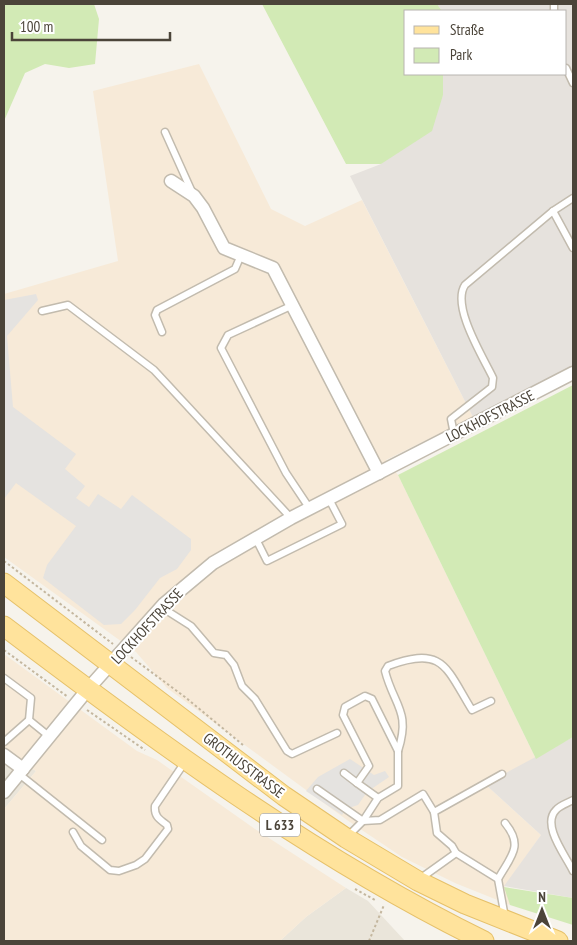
<svg xmlns="http://www.w3.org/2000/svg" width="577" height="945" viewBox="0 0 577 945" font-family="'PT Sans Narrow',sans-serif">
  <style>
    .residential { fill: #eae5da }
    .commercial { fill: #f7ead8 }
    .industrial { fill: #e6e2dd }
    .green { fill: #d2eab5 }
    .parking { fill: #e5e3e0 }
    .lines { fill: none; stroke-linecap: round; stroke-linejoin: round }
    .service-casing { stroke: #c2bbae; stroke-width: 9 }
    .minor-casing { stroke: #c2bbae; stroke-width: 15 }
    .primary-casing { stroke: #e6c16a; stroke-width: 21 }
    .path { stroke: #c4b79f; stroke-width: 2; stroke-dasharray: 2.5 2.5; stroke-linecap: butt }
    .service { stroke: #fff; stroke-width: 6 }
    .minor { stroke: #fff; stroke-width: 12 }
    .primary { stroke: #ffe39c; stroke-width: 19 }
    .labels { text-anchor: middle; dominant-baseline: central; stroke-width: 4; stroke-linejoin: round; paint-order: stroke }
    .shield { fill: #fff; stroke: #817c74; stroke-width: 1 }
    .shield-label { font-size: 14px; font-weight: bold; fill: #4b4439 }
    .street-label { font-size: 15px; fill: #4b4439; stroke: #fff }
  </style>
  <rect width="100%" height="100%" fill="#f6f3ec"/>
  <g class="residential">
    <path d="M4,753L36,771L4,809Z"/>
    <path d="M346,888L368,901L405,941H280L306,917Z"/>
  </g>
  <g class="commercial">
    <path d="M199,64L271,209L305,226L362,200L473,417L386,460L398,475L536,759L485,784L541,835L505,886L510,905L455,883L402,857L347,820L167,688L136,652L4,557V294L118,261L93,91Z"/>
    <path d="M4,654L137,751L157,760L255,829L346,888L306,917L280,941H4V809L36,771L4,753Z"/>
  </g>
  <g class="industrial">
    <path d="M437,4H573V367L473,417L350,176L381,164L443,95V74H566V11H442Z"/>
    <path d="M573,737V898L504,886L541,835L485,784Z"/>
  </g>
  <g class="green">
    <path d="M4,4H94L99,19L95,64L69,68L45,64L25,73L4,121Z"/>
    <path d="M262,4H437L442,11H406V74H443V95L432,131L381,164H346Z"/>
    <path d="M573,385V737L536,759L398,475Z"/>
    <path d="M504,887L573,898V925L510,905Z"/>
  </g>
  <g class="parking">
    <path d="M36,294L38,300L7,336L13,407L76,454L65,469L85,486L76,498L89,507L98,494L121,509L132,495L191,539V550L177,569L160,578L135,610L121,624L104,625L43,578L47,565L76,526L16,483L4,499V300Z"/>
    <path d="M350,759L374,775L385,771L389,777L367,792L358,805L346,809L342,815L306,791L318,777Z"/>
  </g>
  <g class="lines">
    <defs>
      <g id="service">
        <path d="M554,4V11"/>
        <path d="M566,68L573,83"/>
        <path d="M165,132L192,192"/>
        <path d="M553,211L573,248"/>
        <path d="M293,305L228,335L221,348L286,473L310,509"/>
        <path d="M42,311L68,305L154,370L291,518"/>
        <path d="M162,332L155,315L157,310L235,269L241,255"/>
        <path d="M454,434L451,419L492,387L493,378C483,357 451,306 465,285L553,211L573,198"/>
        <path d="M255,537L267,561L342,524L329,499"/>
        <path d="M161,607L191,626L214,653L226,655L234,665L242,686L255,699L287,751L292,754L337,733"/>
        <path d="M4,678L31,698L29,720L50,737"/>
        <path d="M4,742L29,720"/>
        <path d="M398,751C411,711 394,706 385,671L388,666C444,645 446,668 472,710L491,701"/>
        <path d="M344,773L357,783L369,766L343,715L345,707L365,696L372,699L398,751V786L378,798L363,821L347,837"/>
        <path d="M19,774L102,840"/>
        <path d="M357,783L378,798"/>
        <path d="M317,789L363,821L380,820L423,794L434,812L502,774"/>
        <path d="M573,800C568,803 560,805 556,810C541,825 566,856 573,871"/>
        <path d="M434,812L437,833L452,846L456,853"/>
        <path d="M73,832L81,846L110,870L119,871L136,865L145,859L168,829L167,825C159,819 154,816 155,806L185,762"/>
        <path d="M421,878L456,853L498,879L504,912L507,916"/>
        <path d="M498,879C511,856 524,846 505,823"/>
      </g>
      <g id="minor">
        <path d="M171,181L194,196L203,208L224,248L273,268L379,473"/>
        <path d="M4,755L23,769"/>
        <path d="M4,792L88,689L164,604L213,563L291,518L573,373"/>
      </g>
      <g id="primary">
        <path d="M4,583L284,796L346,838L418,881L465,904L558,941"/>
        <path d="M4,626C157,742 311,856 484,941"/>
      </g>
    </defs>
    <use href="#service" class="service-casing"/>
    <use href="#minor" class="minor-casing"/>
    <use href="#primary" class="primary-casing"/>
    <g class="path">
      <path d="M4,561L113,644"/>
      <path d="M4,650L68,697"/>
      <path d="M131,657L185,697L243,745"/>
      <path d="M87,710L145,750"/>
      <path d="M355,889L375,900"/>
      <path d="M369,941L384,905"/>
    </g>
    <use href="#service" class="service"/>
    <use href="#minor" class="minor"/>
    <use href="#primary" class="primary"/>
  </g>
  <g class="labels">
    <rect class="shield" x="260" y="813.5" width="40" height="23" rx="4"/>
    <g class="shield-label">
      <text x="280" y="825">L 633</text>
    </g>
    <g class="street-label">
      <text transform="translate(490 416) rotate(-27)">LOCKHOFSTRASSE</text>
      <text transform="translate(147 626) rotate(-47)">LOCKHOFSTRASSE</text>
      <text transform="translate(244 765) rotate(37)">GROTHUSSTRASSE</text>
    </g>
  </g>
  <rect width="577" height="945" fill="none" stroke="#4b4439" stroke-width="10"/>
  <rect x="404" y="10" width="162" height="65" fill="#ffffff" stroke="#b7b4b0"/>
  <rect x="414" y="26" width="25" height="8" fill="#ffe39c" stroke="#b7b4b0"/>
  <text x="450" y="35" font-size="15" fill="#4b4439">Straße</text>
  <rect x="414" y="48" width="25" height="15" fill="#d2eab5" stroke="#b7b4b0"/>
  <text x="450" y="60" font-size="15" fill="#4b4439">Park</text>
  <g transform="translate(542 910)" stroke="#ffffff" stroke-width="4" paint-order="stroke">
  <path d="M0-4L9 19L0 12L-9 19Z" fill="#4b4439"/>
  <text y="-8" font-size="14" font-weight="bold" text-anchor="middle" fill="#4b4439">N</text>
  </g>
  <path d="M12 32v8h158v-8" fill="none" stroke="#4b4439" stroke-width="2.5"/>
  <text x="20" y="32" font-size="15" fill="#4b4439" stroke="#ffffff" stroke-width="4" paint-order="stroke">100 m</text>
</svg>
